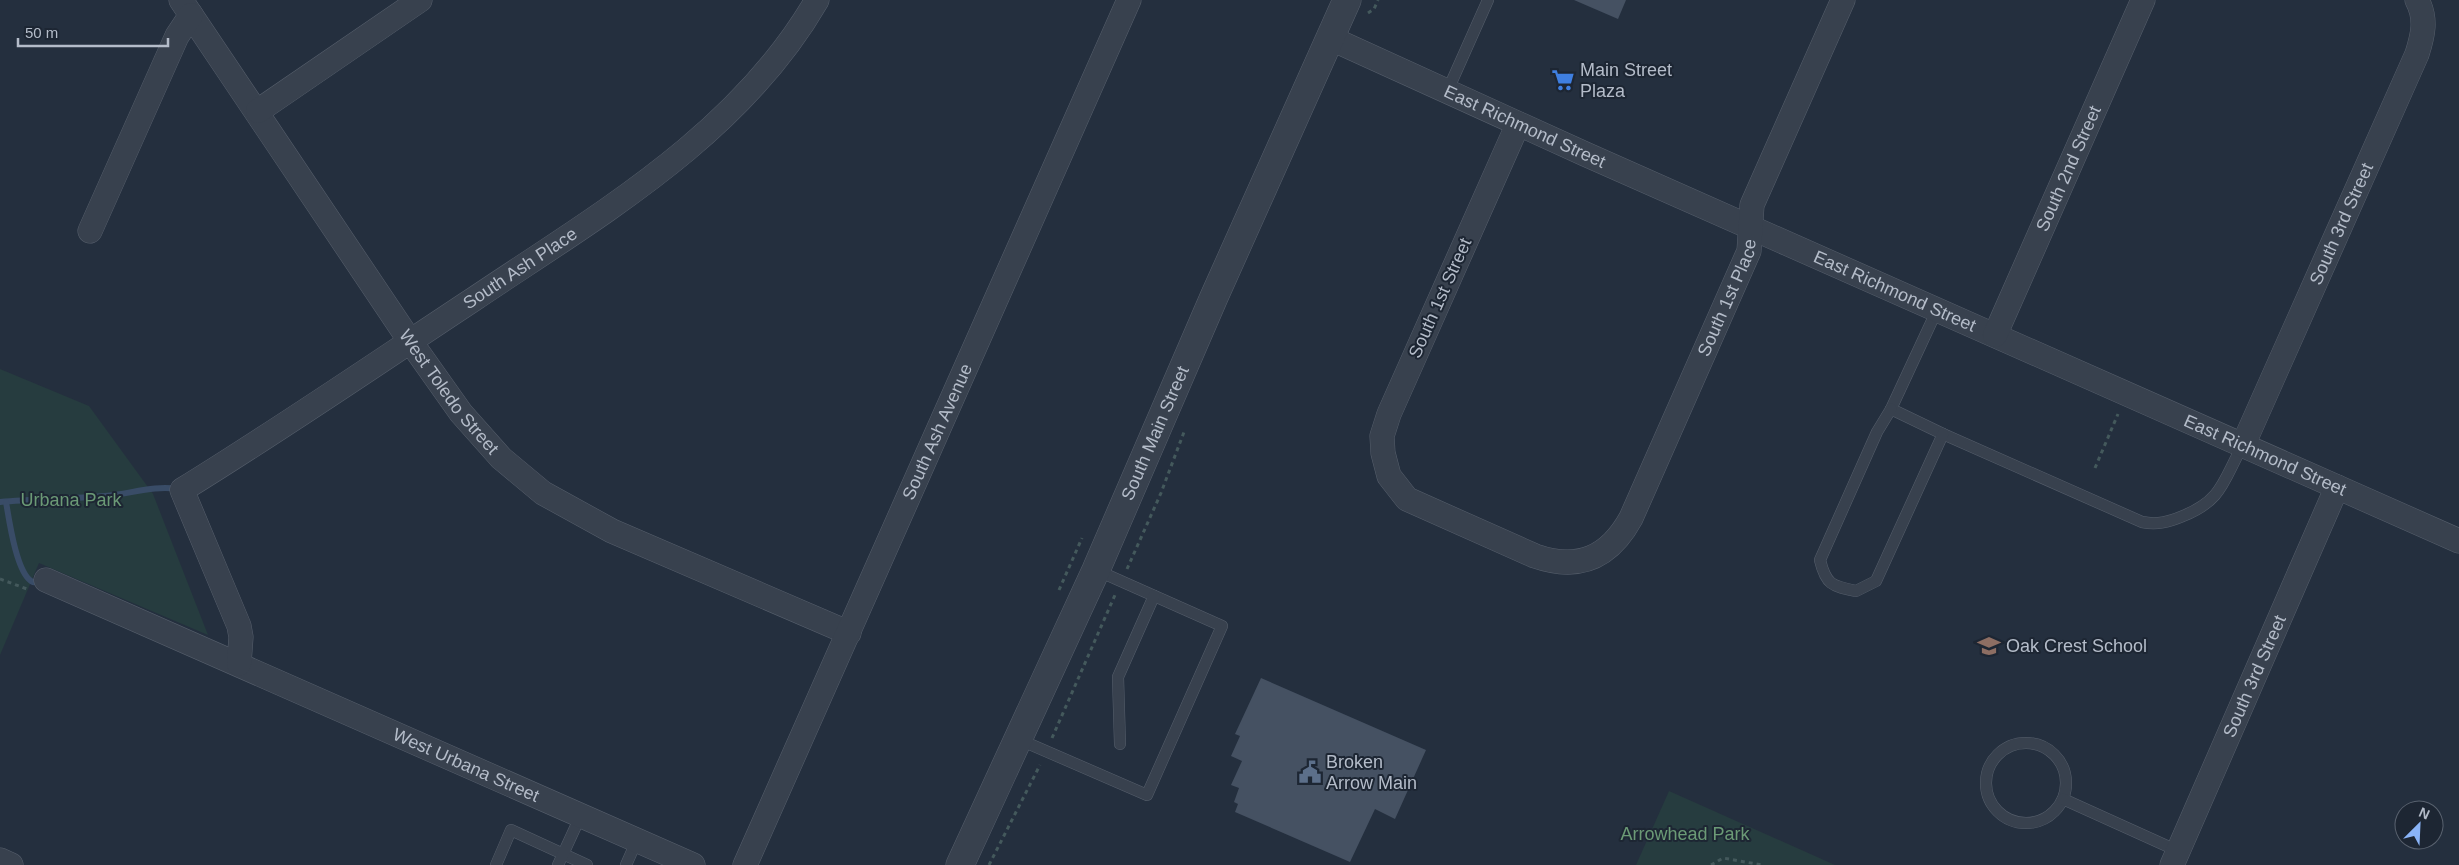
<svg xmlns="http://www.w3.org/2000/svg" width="2459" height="865" viewBox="0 0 2459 865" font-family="Helvetica,sans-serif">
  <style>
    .green { fill: #263c3f }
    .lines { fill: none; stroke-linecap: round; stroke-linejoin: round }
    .stream { stroke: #394c67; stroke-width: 6 }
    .building { fill: #455162 }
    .service-casing { stroke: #565f6c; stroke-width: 12 }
    .minor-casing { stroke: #565f6c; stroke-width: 25 }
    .tertiary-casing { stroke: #565f6c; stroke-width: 29 }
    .path { stroke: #44595c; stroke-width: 3; stroke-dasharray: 4 4; stroke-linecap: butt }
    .service { stroke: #38414e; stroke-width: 11 }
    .minor { stroke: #38414e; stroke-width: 24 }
    .tertiary { stroke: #38414e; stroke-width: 28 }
    .labels { text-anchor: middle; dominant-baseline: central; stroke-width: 4; stroke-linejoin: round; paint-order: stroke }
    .poi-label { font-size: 18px; fill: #b4bcc9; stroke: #1d2633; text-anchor: start }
    .street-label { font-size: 18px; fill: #b4bcc9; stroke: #1d2633 }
    .park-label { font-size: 18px; fill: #6b9a76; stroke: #1d2633 }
  </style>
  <rect width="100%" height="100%" fill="#242f3e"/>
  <g class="green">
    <path d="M0,369L89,406L153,494L208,635L39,563L0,655Z"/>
    <path d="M1669,791L1835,865H1636Z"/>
  </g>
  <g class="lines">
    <g class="stream">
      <path d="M0,502C35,499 70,499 105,496C130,494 154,485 178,489"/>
      <path d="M6,502C9,519 16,571 31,581C35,584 38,582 42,581"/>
    </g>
  </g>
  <g class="building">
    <path d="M1574,0H1626L1618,19Z"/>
    <path d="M1261,678L1426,750L1395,819L1375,809L1350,862L1235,812L1238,804L1234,802L1239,788L1231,785L1242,761L1231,756L1240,736L1235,734Z"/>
  </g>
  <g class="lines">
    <defs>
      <g id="service">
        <path d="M1447,92L1488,0"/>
        <path d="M1937,310L1891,409L1943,434L2142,522C2157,525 2169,522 2183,516C2223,500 2223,480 2243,445"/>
        <path d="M1891,409L1877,432L1820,560C1826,585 1832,586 1856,591L1876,581L1943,434"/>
        <path d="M1018,739L1147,795L1222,626L1096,570"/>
        <circle cx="2026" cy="783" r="40"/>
        <path d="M1120,744L1118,677L1154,596"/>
        <path d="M2063,799L2178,851"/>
        <path d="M496,865L511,830L587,865"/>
        <path d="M558,865L581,815"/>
        <path d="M626,865L637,840"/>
      </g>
      <g id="minor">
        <path id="s1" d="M181,0L410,341L461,413L501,458L543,493L612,531L849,633"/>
        <path id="s2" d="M1330,38L1585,154L2459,541"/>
        <path d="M258,111L420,0"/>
        <path id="s3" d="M1518,124L1389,414L1382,436L1383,453L1389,476L1407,499L1535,556C1578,571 1609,558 1631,518L1749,251L1752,205L1843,0"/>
        <path d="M90,231L177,36L191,15"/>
        <path id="s4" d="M1995,335L2143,0"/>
        <path id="s5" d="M2243,445L2417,54C2423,35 2427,19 2417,0"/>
        <path id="s6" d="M46,580L693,865"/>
        <path id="s7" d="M239,664L241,637L239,626L182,490C281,429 377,363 474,299C600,214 739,135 817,0"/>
        <path d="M0,860L11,865"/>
        <path id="s8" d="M745,865L1129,0"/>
        <path id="s9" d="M2172,865L2337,487"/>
      </g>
      <g id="tertiary">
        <path id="s10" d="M960,865L1096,570L1214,297L1347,0"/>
      </g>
    </defs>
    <use href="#service" class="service-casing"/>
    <use href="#minor" class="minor-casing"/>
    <use href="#tertiary" class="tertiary-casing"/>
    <g class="path">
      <path d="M1368,13L1374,9L1378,0"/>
      <path d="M2095,468L2118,414"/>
      <path d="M1127,569L1161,493L1184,432"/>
      <path d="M0,579L27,589"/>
      <path d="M1059,590L1082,538"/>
      <path d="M1052,738L1115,595"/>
      <path d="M989,865L1040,765"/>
      <path d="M1711,865L1723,858L1762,865"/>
    </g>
    <use href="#service" class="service"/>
    <use href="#minor" class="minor"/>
    <use href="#tertiary" class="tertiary"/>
  </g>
  <defs>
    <symbol id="supermarket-bare" viewBox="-9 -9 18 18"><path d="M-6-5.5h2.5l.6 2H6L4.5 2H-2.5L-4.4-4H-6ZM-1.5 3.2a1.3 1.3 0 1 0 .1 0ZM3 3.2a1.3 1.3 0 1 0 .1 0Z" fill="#3f7fe0" stroke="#1d2633" stroke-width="2.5" paint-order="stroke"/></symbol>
    <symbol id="school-bare" viewBox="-9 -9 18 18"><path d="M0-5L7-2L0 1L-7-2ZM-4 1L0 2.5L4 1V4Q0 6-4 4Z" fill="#8d6e63" stroke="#1d2633" stroke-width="2.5" paint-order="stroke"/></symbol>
    <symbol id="civic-bare" viewBox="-9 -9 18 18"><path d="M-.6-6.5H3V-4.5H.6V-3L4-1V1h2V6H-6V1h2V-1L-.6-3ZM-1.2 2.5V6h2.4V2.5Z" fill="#5c6f8a" stroke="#1d2633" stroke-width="2.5" paint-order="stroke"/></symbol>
  </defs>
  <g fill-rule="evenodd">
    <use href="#supermarket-bare" x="1547" y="64" width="32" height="32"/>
    <use href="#school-bare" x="1973" y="630" width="32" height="32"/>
    <use href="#civic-bare" x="1294" y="756" width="32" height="32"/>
  </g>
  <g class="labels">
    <g class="poi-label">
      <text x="1580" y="70">Main Street<tspan x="1580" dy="21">Plaza</tspan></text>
      <text x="2006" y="646">Oak Crest School</text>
      <text x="1326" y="762">Broken<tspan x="1326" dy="21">Arrow Main</tspan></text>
    </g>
    <g class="street-label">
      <text stroke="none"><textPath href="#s2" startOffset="214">East Richmond Street</textPath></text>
      <text stroke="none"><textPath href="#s4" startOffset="182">South 2nd Street</textPath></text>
      <text stroke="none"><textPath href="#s5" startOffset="242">South 3rd Street</textPath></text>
      <text stroke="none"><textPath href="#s7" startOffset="590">South Ash Place</textPath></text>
      <text stroke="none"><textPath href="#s2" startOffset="619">East Richmond Street</textPath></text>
      <text stroke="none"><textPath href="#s3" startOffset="906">South 1st Place</textPath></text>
      <text transform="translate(1440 298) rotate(-66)">South 1st Street</text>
      <text stroke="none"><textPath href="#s1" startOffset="475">West Toledo Street</textPath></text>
      <text stroke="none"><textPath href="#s8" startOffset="474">South Ash Avenue</textPath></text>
      <text stroke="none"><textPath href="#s10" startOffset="474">South Main Street</textPath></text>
      <text stroke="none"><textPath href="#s2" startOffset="1024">East Richmond Street</textPath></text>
      <text stroke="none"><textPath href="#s9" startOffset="206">South 3rd Street</textPath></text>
      <text stroke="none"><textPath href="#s6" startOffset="459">West Urbana Street</textPath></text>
    </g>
    <g class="park-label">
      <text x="71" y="500">Urbana Park</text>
      <text x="1685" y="834">Arrowhead Park</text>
    </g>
  </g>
  <g transform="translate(2419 825) rotate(24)"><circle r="24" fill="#1d2633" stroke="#59626f"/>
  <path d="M0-4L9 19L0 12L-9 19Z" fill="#8ab4f8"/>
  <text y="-8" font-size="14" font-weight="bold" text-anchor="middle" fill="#b4bcc9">N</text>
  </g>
  <path d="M18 38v8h150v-8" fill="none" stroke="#b4bcc9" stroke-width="2.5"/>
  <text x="25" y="38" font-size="15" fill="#b4bcc9" stroke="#1d2633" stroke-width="4" paint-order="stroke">50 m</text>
</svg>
